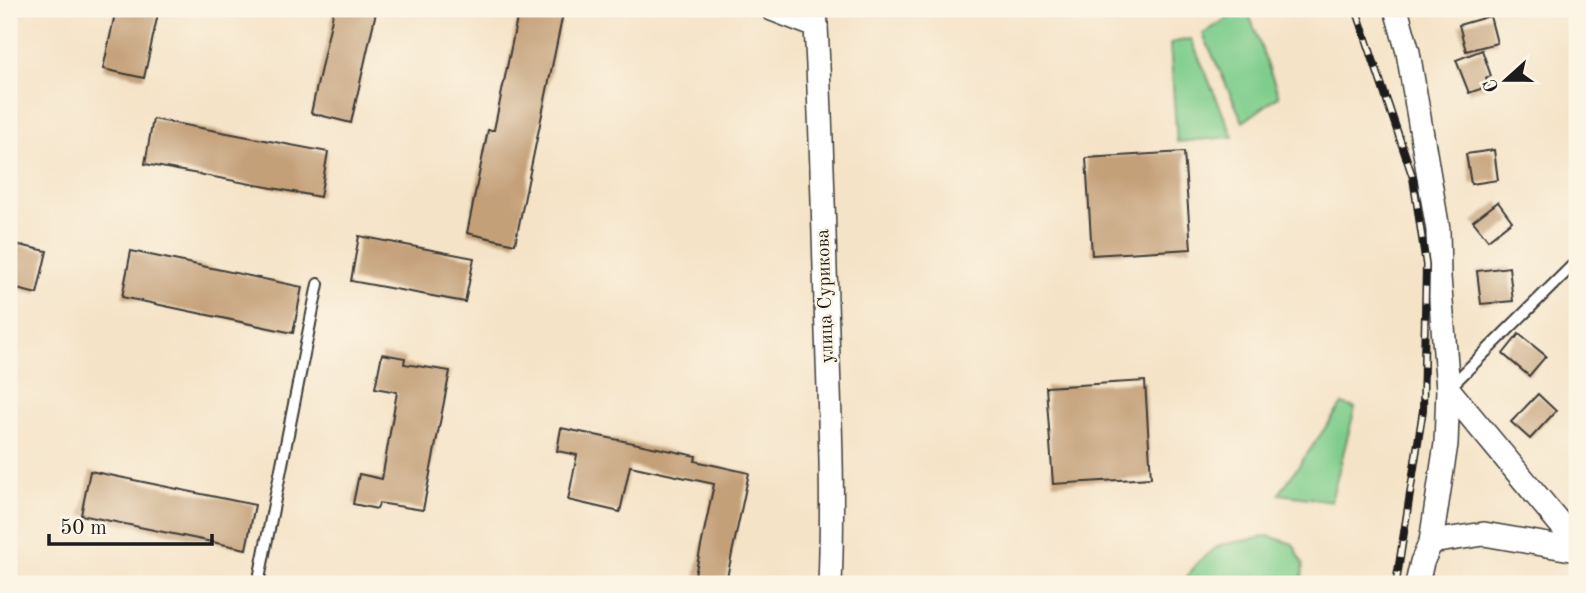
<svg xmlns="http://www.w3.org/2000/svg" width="1586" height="593" viewBox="0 0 1586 593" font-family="'Old Standard TT',serif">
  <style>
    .green { fill: #7fcd8c; stroke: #4e7454; stroke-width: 2 }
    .building { fill: #c4a079 }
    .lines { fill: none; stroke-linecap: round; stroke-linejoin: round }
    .service-casing { stroke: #3c3a36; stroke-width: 14 }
    .minor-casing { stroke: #3c3a36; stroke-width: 26 }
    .service { stroke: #fff; stroke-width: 10 }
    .minor { stroke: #fff; stroke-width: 23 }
    .rail-casing { stroke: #1c1c1c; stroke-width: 8 }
    .rail { stroke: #fcf5e5; stroke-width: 5; stroke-dasharray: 16; stroke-linecap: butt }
    .labels { text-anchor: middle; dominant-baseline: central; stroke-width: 5; stroke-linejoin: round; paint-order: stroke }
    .street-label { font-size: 19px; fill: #1c1c1c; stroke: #fcf5e5 }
  </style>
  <rect width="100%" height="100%" fill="#fcf5e5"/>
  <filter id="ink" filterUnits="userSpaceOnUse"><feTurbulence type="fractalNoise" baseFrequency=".0143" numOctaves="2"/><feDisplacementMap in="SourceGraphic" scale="14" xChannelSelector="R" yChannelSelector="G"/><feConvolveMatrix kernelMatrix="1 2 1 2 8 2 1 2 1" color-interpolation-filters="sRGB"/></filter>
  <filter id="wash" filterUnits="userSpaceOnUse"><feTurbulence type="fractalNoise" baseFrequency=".00686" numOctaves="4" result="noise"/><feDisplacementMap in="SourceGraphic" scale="28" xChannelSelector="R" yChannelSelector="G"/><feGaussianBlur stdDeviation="1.57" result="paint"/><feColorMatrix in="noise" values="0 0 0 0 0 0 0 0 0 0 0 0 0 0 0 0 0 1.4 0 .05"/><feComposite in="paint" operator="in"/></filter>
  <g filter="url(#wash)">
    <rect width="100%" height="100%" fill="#f4e3c7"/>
    <g class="green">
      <path d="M1241,9H1247L1279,96L1243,122L1203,34Z"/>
      <path d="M1191,39L1233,137L1177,142L1170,43Z"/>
      <path d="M1342,404L1355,408L1331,501L1279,494Z"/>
      <path d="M1269,536L1293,544L1303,564L1302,584H1182L1197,563L1220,545Z"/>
    </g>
    <g id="blocks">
      <g class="building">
        <path d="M116,9H159L144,78L103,69Z"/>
        <path d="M334,9H361L376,12L351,123L311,113Z"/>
        <path d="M519,9H564L515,244L467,233L488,130H494Z"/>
        <path d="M1490,16L1497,43L1466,51L1459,25Z"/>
        <path d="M1482,50L1491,76L1486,78L1489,86L1469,93L1456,60Z"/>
        <path d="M153,119L328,152L320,197L145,164Z"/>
        <path d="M1494,150L1498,180L1471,184L1466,154Z"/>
        <path d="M1184,152L1191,249L1092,255L1086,158Z"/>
        <path d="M1498,202L1512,221L1488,240L1473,221Z"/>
        <path d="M359,236L474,258L465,302L351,281Z"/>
        <path d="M9,243L47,251L37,294L9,287Z"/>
        <path d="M131,251L302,287L293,333L122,297Z"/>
        <path d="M1509,267L1513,301L1481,304L1477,271Z"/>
        <path d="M1519,334L1546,356L1529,376L1503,354Z"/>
        <path d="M382,354L405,358L404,364L450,371L423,510L379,503L377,509L353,504L359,474L382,479L397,392L375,388Z"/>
        <path d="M1145,381L1151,478L1053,484L1046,387Z"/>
        <path d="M1538,394L1556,411L1530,439L1511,422Z"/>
        <path d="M561,428L696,456L695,461L749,473L726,582L695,575L714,484L630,466L620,512L568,500L577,455L557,451Z"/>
        <path d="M90,471L255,505L246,549L81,515Z"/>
      </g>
    </g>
  </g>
  <g filter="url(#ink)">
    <use href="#blocks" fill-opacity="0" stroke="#3c3a36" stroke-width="2"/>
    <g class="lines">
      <defs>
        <g id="service">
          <path d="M1450,387L1577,261"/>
          <path d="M258,584L318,284"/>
        </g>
        <g id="minor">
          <path d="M772,9L816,26"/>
          <path d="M815,9C821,106 823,204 826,302C829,396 834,490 830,584"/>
          <path d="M1396,9L1408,52L1438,230L1439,277L1448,389L1446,444L1431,542L1422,562L1417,584"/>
          <path d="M1448,389L1577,544"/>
          <path d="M1431,542L1484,534L1577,550"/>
        </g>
      </defs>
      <use href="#service" class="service-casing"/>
      <use href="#minor" class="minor-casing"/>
      <use href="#service" class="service"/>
      <use href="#minor" class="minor"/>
      <defs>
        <path id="rail" d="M1356,9L1413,178L1426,265L1423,410L1396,584"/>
      </defs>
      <use href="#rail" class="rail-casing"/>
      <use href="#rail" class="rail"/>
    </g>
  </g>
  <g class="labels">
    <g class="street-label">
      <text transform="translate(826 296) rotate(-92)">улица Сурикова</text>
    </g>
  </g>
  <rect width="1586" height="593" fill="none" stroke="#fcf5e5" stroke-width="35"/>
  <g transform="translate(1506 80) rotate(249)" stroke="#fcf5e5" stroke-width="5" paint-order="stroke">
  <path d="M0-5L12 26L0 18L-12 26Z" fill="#1c1c1c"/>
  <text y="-10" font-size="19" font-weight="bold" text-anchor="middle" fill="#1c1c1c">С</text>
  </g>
  <path d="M49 534v10h163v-10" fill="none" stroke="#1c1c1c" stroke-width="3.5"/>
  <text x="60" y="534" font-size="21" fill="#1c1c1c" stroke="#fcf5e5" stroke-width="5" paint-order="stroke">50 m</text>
</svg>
